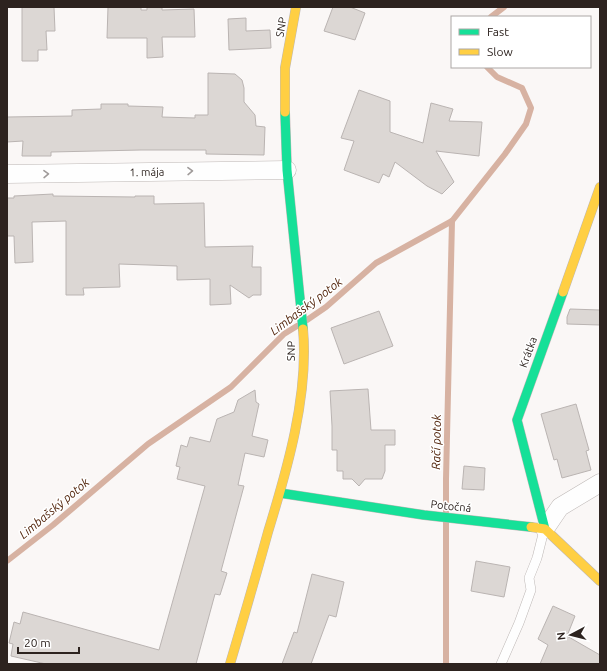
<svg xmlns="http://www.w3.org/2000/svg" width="607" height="671" viewBox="0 0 607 671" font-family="Ubuntu,sans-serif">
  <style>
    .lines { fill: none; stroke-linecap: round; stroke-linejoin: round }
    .stream { stroke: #d7b2a2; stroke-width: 6 }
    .building { fill: #dcd7d4; stroke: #bab4b2 }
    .lane-casing { stroke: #beb8b6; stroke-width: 10 }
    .street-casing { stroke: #beb8b6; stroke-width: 19 }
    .fast-casing { stroke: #beb8b6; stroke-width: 10 }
    .slow-casing { stroke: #beb8b6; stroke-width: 10 }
    .lane { stroke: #fefefe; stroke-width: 9 }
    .street { stroke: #fefefe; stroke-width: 18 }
    .fast { stroke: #16e098; stroke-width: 9 }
    .slow { stroke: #ffcf43; stroke-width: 9 }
    .oneway { stroke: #a09b9a }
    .labels { text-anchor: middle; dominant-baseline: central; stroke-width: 3; stroke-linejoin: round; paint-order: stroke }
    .street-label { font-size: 11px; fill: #2d231f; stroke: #fff }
    .water-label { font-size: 12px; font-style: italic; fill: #4c1d03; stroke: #fff }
  </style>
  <rect width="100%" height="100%" fill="#faf7f6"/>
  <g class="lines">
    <g class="stream">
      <path d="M491,17L504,7"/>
      <path d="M307,320L326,307L376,263L452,221L505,154L526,124L531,108L522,88L497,77L487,67"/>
      <path d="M7,561L53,525L148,444L231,387L284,334L297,326"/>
      <path d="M446,664V479L452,221"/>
    </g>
  </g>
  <g class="building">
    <path d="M22,7H54L55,31H46L47,50H38V61H22Z"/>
    <path d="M108,7H141V10H147V7H162V10L194,9L195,37H162L163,57L147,58V38H107Z"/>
    <path d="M333,7H350L365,13L355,40L324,31Z"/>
    <path d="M246,18V31L270,30L271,48L229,50L228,19Z"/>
    <path d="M208,73L235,74L242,80L244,88V102L255,115L256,126L265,127L264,155L206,154V150H141L51,152V156H22L23,141L7,142V117L72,116V110L101,109V104H128V106L163,107L162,117L195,118V115H208Z"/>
    <path d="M359,90L390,101V132L423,143L431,103L453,109L449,121L482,122L479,156L436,151L454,182L442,194L427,186L395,162L389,177L383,174L379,183L344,170L354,141L341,138Z"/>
    <path d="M53,194V196L135,197V196H154V204L204,203L205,247L253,246L252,267H261V295H253L249,298L230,285L231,304L210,305V279L177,280V266L119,264L120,287L83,288L84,295H66V221L32,222L33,262L15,263L14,236H7V198H14V196Z"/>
    <path d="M570,309L600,310V325L567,324V317Z"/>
    <path d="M379,311L393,346L344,364L331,328Z"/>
    <path d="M368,389L371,430H395V445H385V471L382,479H365L359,486L352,479H343V471H337V450H332V426L330,391Z"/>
    <path d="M255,390L256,402L259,404L252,436L268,440L264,457L245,453L238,485L244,486L221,571L227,573L220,595L215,594L196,664H46L11,656L13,644L9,643L14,622L20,624L23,612L159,650L205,486L177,479L180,467L176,466L181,445L187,447L190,437L210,442L217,419L234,412L238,400Z"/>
    <path d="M576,404L589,450L586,451L591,470L562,478L557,459L554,460L541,414Z"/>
    <path d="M464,466L485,468L484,490L462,489Z"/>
    <path d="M476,561L510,567L504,597L471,591Z"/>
    <path d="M312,574L344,582L336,617L329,615L311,664H282L294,632L297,633Z"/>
    <path d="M553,606L575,616L567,636L600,655V664H540L548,645L538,639Z"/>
  </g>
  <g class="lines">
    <defs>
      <path id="lane" d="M501,664L519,623L531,590L529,578L537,558L544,530"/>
      <g id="street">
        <path d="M7,174L287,170"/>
        <path d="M545,529L560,507L600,483"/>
      </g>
      <g id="fast">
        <path d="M285,112L287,170L303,329"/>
        <path d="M280,493L424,515L531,527"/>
        <path d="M545,529L517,420L563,292"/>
      </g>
      <g id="slow">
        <path d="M285,112V68L296,7"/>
        <path d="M563,292L600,187"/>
        <path d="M531,527L545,529L600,581"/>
        <path d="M230,664C243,620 256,576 268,532C287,470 309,395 303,329"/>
      </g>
    </defs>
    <use href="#lane" class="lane-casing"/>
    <use href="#street" class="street-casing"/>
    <use href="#fast" class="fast-casing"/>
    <use href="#slow" class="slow-casing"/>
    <use href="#lane" class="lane"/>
    <use href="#street" class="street"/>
    <use href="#fast" class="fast"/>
    <use href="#slow" class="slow"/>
  </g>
  <defs><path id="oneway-chevron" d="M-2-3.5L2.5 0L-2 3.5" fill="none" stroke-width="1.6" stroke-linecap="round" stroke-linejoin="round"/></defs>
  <g class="oneway">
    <use href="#oneway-chevron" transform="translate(190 171) rotate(-1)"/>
    <use href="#oneway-chevron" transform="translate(46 174) rotate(-1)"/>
  </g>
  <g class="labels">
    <g class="street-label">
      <text transform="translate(281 27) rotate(-80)">SNP</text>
      <text transform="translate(147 172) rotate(-1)">1. mája</text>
      <text transform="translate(291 351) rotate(-89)">SNP</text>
      <text transform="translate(528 352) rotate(-70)">Krátka</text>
      <text transform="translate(451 506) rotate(6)">Potočná</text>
    </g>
    <g class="water-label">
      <text transform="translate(306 306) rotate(-37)">Limbašský potok</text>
      <text transform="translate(436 442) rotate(-89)">Račí potok</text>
      <text transform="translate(54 508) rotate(-40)">Limbašský potok</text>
    </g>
  </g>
  <rect width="607" height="671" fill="none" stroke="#2d231f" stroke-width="16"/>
  <rect x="451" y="16" width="140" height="52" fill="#ffffff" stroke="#aba7a5"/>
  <rect x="459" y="29" width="20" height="6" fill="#16e098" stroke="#aba7a5"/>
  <text x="487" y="36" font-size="12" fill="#2d231f">Fast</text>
  <rect x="459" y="49" width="20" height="6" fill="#ffcf43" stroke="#aba7a5"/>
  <text x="487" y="56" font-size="12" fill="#2d231f">Slow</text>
  <g transform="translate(571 635) rotate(263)" stroke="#ffffff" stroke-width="3" paint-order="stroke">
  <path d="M0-3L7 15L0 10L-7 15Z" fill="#2d231f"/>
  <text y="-6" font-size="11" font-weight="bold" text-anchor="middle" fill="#2d231f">N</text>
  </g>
  <path d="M18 647v6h61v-6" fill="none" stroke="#2d231f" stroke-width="2"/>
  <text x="24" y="647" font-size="12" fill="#2d231f" stroke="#ffffff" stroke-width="3" paint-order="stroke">20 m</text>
</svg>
